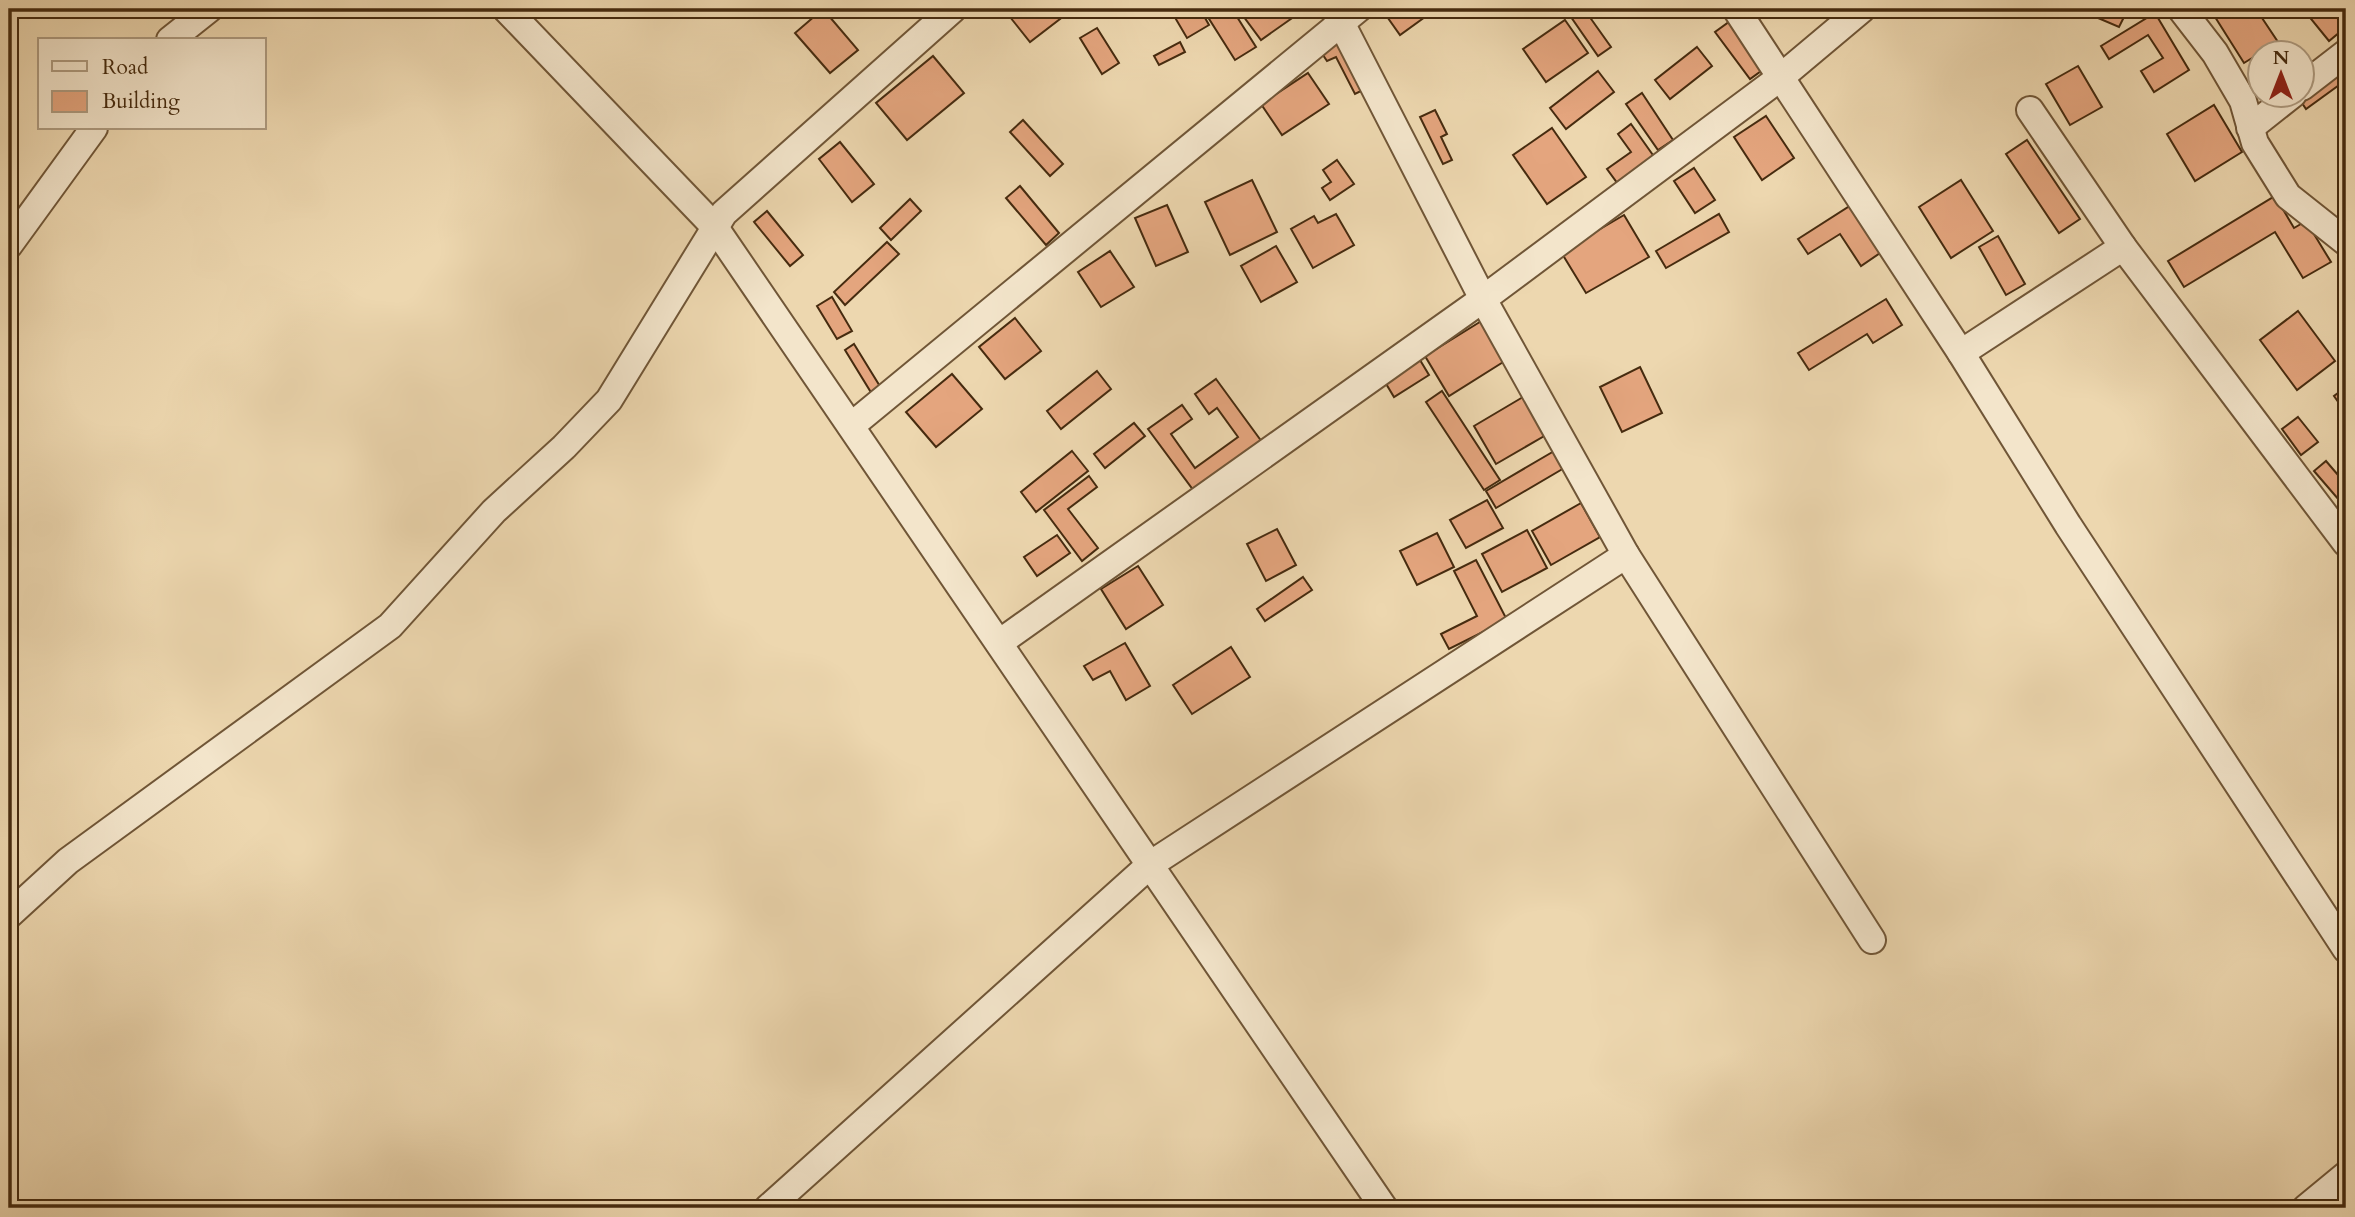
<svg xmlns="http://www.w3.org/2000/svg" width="2355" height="1217" viewBox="0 0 2355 1217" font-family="Cardo,serif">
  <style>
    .building { fill: #e4a57e; stroke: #462b0f; stroke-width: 2 }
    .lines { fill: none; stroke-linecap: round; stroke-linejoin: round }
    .minor-casing { stroke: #705637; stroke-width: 30 }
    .minor { stroke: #f3e5cb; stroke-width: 26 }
  </style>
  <rect width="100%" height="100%" fill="#edd7af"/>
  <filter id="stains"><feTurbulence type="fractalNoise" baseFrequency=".00286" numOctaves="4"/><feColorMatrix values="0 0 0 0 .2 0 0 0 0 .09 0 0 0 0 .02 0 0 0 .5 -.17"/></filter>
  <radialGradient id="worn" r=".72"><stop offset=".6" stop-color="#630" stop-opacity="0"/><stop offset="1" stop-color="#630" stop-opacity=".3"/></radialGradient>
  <g class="building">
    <path d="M823,9L858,50L830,73L795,33Z"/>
    <path d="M1010,9H1073L1030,42L1006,12Z"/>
    <path d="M1170,9H1200L1209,25L1187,38Z"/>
    <path d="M1215,9H1232L1256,47L1235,60L1206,14Z"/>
    <path d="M1238,9H1290L1295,16L1261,40Z"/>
    <path d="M1386,9H1436L1400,35L1383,11Z"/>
    <path d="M1584,9L1611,47L1598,56L1571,17Z"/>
    <path d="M1698,9H1717L1704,17Z"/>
    <path d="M2077,9H2128L2119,27Z"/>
    <path d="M2210,9H2256L2278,42L2244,63Z"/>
    <path d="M2314,9H2344L2346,11V27L2329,41L2307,14Z"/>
    <path d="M2155,13L2189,70L2154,92L2141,71L2163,58L2148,35L2109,59L2101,46Z"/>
    <path d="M1733,19L1768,66L1750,79L1715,32Z"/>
    <path d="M1565,20L1588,53L1546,82L1523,49Z"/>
    <path d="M1097,28L1119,63L1102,74L1080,38Z"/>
    <path d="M1340,36L1367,88L1355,94L1336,57L1327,61L1319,49Z"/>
    <path d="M1180,42L1185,52L1159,65L1154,56Z"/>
    <path d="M1697,47L1712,66L1670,99L1655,80Z"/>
    <path d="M933,56L964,93L907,140L876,103Z"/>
    <path d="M2346,62V80L2306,109L2298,97Z"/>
    <path d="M2078,66L2102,107L2070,125L2046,84Z"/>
    <path d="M1598,71L1614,92L1566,129L1550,108Z"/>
    <path d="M1308,73L1329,104L1282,135L1261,104Z"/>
    <path d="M1642,93L1673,140L1658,150L1626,104Z"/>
    <path d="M2214,105L2242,152L2195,181L2167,134Z"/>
    <path d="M1435,110L1447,134L1441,137L1452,160L1443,164L1420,117Z"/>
    <path d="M1766,116L1794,158L1762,180L1734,137Z"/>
    <path d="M1023,120L1063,164L1050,176L1010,132Z"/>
    <path d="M1631,124L1655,158L1618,184L1607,169L1631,152L1618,134Z"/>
    <path d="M1552,128L1586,177L1547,204L1513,155Z"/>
    <path d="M2027,140L2080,219L2059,233L2006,154Z"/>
    <path d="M840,142L874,184L852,202L819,159Z"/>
    <path d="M1337,160L1354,184L1330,200L1322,188L1331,182L1323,170Z"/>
    <path d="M1694,168L1715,200L1695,213L1674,181Z"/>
    <path d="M2346,169V185L2339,175Z"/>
    <path d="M1252,180L1277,232L1230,255L1205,202Z"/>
    <path d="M1961,180L1993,231L1951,258L1919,207Z"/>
    <path d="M1020,186L1059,233L1046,245L1006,198Z"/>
    <path d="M2275,196L2294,228L2306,221L2331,262L2303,278L2275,232L2184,287L2168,261Z"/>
    <path d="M910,199L921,211L891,240L880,228Z"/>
    <path d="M1856,202L1886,249L1861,266L1840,234L1808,254L1798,239Z"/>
    <path d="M1167,205L1188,252L1156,266L1135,218Z"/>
    <path d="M767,211L803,255L790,266L754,222Z"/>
    <path d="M1336,214L1354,245L1313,268L1291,229L1314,216L1318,223Z"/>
    <path d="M1719,214L1729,232L1666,268L1656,251Z"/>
    <path d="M1624,215L1649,257L1586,293L1561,252Z"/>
    <path d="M1998,236L2025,284L2006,295L1979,247Z"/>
    <path d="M887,242L899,254L845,305L834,292Z"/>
    <path d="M1276,246L1297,282L1261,302L1241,266Z"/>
    <path d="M1110,251L1134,287L1101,307L1078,272Z"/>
    <path d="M832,297L852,331L837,339L817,306Z"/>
    <path d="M1886,299L1902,325L1873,343L1867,334L1809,370L1798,353Z"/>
    <path d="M2298,311L2335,361L2297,390L2260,340Z"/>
    <path d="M1015,318L1041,351L1005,379L979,347Z"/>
    <path d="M1483,320L1508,359L1449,396L1425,356Z"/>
    <path d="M854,344L881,388L872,394L845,350Z"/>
    <path d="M1420,360L1429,375L1394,397L1385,382Z"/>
    <path d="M1640,367L1662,413L1622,432L1600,387Z"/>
    <path d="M1097,371L1111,389L1061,429L1047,411Z"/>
    <path d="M952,374L982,409L936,447L906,412Z"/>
    <path d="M1216,379L1262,442L1194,491L1148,429L1182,405L1192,419L1171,434L1195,468L1238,437L1217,408L1209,414L1195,394Z"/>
    <path d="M2346,387V413L2334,396Z"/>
    <path d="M1442,391L1500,480L1484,490L1426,402Z"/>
    <path d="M1523,397L1546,435L1496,464L1474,426Z"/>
    <path d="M2298,417L2318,442L2301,455L2282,429Z"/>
    <path d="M1134,423L1145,436L1105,468L1094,454Z"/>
    <path d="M1561,447L1571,464L1496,508L1486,491Z"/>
    <path d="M1072,451L1088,471L1036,512L1021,492Z"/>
    <path d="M2326,461L2338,475L2346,468V493L2339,500L2314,471Z"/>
    <path d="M1089,476L1097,487L1068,509L1098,548L1082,561L1044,510Z"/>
    <path d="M1487,500L1503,528L1466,548L1450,520Z"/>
    <path d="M1581,503L1600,537L1551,565L1532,531Z"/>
    <path d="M1277,529L1296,565L1266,581L1247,544Z"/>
    <path d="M1527,530L1547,568L1502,592L1482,554Z"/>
    <path d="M1437,533L1454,567L1417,585L1400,551Z"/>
    <path d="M1057,535L1070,553L1037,576L1024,557Z"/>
    <path d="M1476,560L1507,620L1449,649L1441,634L1477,616L1454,571Z"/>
    <path d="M1138,566L1163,605L1126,629L1101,589Z"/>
    <path d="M1303,577L1312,590L1265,621L1257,609Z"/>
    <path d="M1125,643L1150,686L1126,700L1110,671L1093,680L1084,666Z"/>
    <path d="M1231,647L1250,677L1192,714L1173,685Z"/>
  </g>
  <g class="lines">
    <defs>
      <g id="minor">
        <path d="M506,9L714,226L1384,1208"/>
        <path d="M1334,9L1483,299L1626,555L1872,940"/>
        <path d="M1736,9L1961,353L2068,525L2346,949"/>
        <path d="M2181,9L2215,53L2243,101L2255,143L2288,196L2346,242"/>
        <path d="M170,40L209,9"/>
        <path d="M2302,87L2346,53"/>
        <path d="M2030,110L2123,247L2346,543"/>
        <path d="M2250,128L2293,94"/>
        <path d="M9,245L94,128"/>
        <path d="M1961,353L2123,247"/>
        <path d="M851,426L1358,9"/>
        <path d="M999,643L1483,299L1781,77L1862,9"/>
        <path d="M9,915L68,861L390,626L494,511L564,447L609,400L724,213L953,9"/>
        <path d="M768,1208L1151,864L1626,555"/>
        <path d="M2306,1208L2346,1175"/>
      </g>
    </defs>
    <use href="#minor" class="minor-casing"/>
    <use href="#minor" class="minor"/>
  </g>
  <rect width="2355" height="1217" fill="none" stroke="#edd7af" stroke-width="35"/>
  <rect x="10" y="10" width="2334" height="1196" fill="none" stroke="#462b0f" stroke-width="3.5"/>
  <rect x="18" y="18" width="2320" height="1182" fill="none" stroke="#462b0f" stroke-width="2"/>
  <rect x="38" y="38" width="228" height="91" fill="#f3e5cb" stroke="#ae9b80" stroke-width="2"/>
  <rect x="52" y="61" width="35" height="10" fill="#f3e5cb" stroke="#ae9b80" stroke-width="2"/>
  <text x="102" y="74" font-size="21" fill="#462b0f">Road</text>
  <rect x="52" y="91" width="35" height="21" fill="#e4a57e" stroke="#ae9b80" stroke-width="2"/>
  <text x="102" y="108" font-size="21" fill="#462b0f">Building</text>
  <g transform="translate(2281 74)"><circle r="33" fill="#f3e5cb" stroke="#ae9b80" stroke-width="2"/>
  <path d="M0-5L12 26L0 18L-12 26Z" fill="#8f2418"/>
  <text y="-10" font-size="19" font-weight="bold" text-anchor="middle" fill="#462b0f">N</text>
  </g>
  <rect width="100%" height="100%" filter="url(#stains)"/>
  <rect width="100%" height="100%" fill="url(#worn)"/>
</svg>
